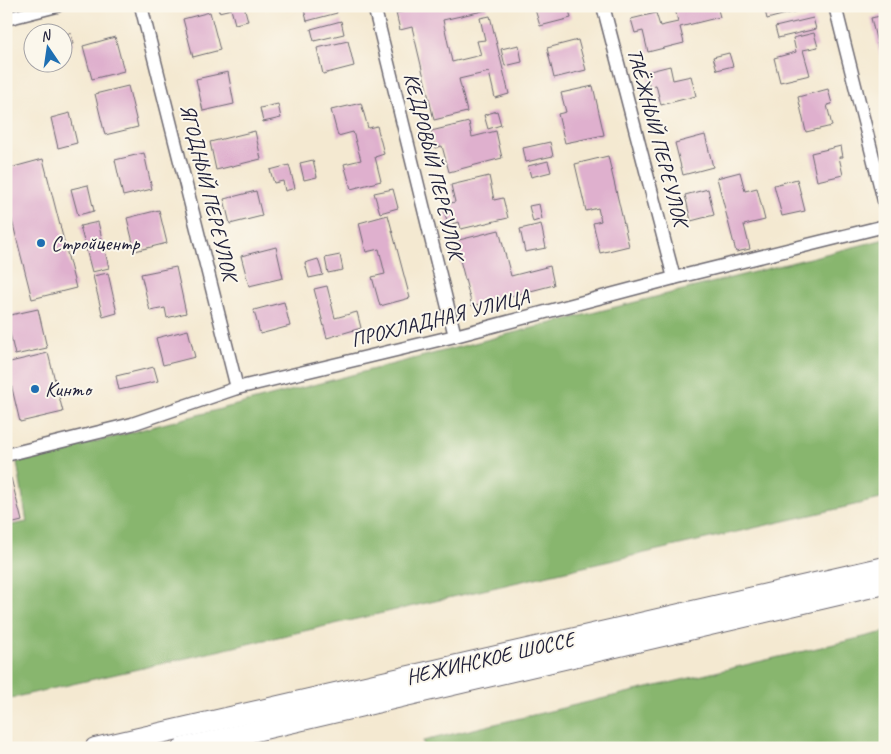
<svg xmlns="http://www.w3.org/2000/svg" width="891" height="754" viewBox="0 0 891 754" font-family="Caveat,sans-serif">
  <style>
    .forest { fill: #88b66e; stroke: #556c54 }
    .building { fill: #dfb0ce }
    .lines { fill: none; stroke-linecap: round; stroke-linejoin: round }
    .street-casing { stroke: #6c6870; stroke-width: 15 }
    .primary-casing { stroke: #6c6870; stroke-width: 22 }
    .street { stroke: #fff; stroke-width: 12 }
    .primary { stroke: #fff; stroke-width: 20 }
    .poi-dot { fill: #1f6fb2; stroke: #fbf7ec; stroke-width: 2 }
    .labels { text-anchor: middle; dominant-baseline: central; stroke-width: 4; stroke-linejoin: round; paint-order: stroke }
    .street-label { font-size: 21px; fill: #22223b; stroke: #fbf7ec }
    .poi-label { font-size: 21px; fill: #22223b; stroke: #fbf7ec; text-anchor: start }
  </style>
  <rect width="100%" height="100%" fill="#fbf7ec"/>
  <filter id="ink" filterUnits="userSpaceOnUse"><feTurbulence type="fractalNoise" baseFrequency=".02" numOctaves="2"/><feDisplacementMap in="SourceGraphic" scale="10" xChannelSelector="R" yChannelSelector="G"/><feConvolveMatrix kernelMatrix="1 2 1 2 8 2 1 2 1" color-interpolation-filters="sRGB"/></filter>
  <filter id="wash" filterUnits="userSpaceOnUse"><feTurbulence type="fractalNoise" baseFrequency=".0096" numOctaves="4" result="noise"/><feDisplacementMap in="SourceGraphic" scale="20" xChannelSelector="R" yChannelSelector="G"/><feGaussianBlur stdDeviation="1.12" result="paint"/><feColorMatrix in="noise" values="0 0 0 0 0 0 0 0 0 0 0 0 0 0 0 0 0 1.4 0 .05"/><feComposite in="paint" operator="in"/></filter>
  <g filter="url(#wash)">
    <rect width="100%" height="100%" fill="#f4e9d1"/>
    <g class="forest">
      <path d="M885,239V498L7,699L6,526L27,522L17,462L509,334Z"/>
      <path d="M885,632V748H424L423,741Z"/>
    </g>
    <g id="blocks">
      <g class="building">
        <path d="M218,6H244L248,21L235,24L231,9L219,12Z"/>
        <path d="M303,6H335L337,13L307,21Z"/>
        <path d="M405,6H486L487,10L443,20L452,62L481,55L477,41L485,40L480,18L490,16L509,94L495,98L489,72L459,79L467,112L434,120L412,27L400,30L396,13L406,11Z"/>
        <path d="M534,6H568L571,18L540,26Z"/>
        <path d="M683,6H717L720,17L680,27L684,43L648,52L643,31L635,33L631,19L656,13L660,26L678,22L675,8Z"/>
        <path d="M764,6H800L801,10L767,19Z"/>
        <path d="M210,12L220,50L193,57L183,19Z"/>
        <path d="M885,15V63L882,64L871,18Z"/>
        <path d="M813,18L816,29L778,38L775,27Z"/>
        <path d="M341,21L344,34L314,41L311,29Z"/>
        <path d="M71,33L73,44L62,46V35Z"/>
        <path d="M814,33L818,47L803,50L810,75L780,82L774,58L796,52L793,38Z"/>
        <path d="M115,37L124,71L92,79L83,46Z"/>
        <path d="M578,40L586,70L554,78L547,48Z"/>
        <path d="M348,41L354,66L323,74L317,48Z"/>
        <path d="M519,45L522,62L505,66L501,49Z"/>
        <path d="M729,53L733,66L717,70L713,57Z"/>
        <path d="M670,66L673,80L691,76L696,96L661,105L656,85L649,86L646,72Z"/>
        <path d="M228,72L234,104L203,111L196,79Z"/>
        <path d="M128,86L138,127L105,135L95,94Z"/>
        <path d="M593,86L604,135L565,143L558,114L566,112L561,93Z"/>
        <path d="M828,89L832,104L827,105L832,126L806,132L798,97Z"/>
        <path d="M361,103L368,128L377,126L384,154L375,157L381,181L351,189L344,164L361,160L353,132L338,136L331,110Z"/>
        <path d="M278,104L281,118L263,122L260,108Z"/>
        <path d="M497,111L501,125L488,129L484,115Z"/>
        <path d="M70,113L77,143L58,148L51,118Z"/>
        <path d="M469,122L472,137L496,131L502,158L449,172L442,146L435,148L431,131Z"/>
        <path d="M255,131L261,159L216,170L210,142Z"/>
        <path d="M705,135L713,167L683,175L675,143Z"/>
        <path d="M550,142L553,156L526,162L523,148Z"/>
        <path d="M841,146L843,157H839L843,175L817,181L811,153Z"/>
        <path d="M144,153L152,189L123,196L115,160Z"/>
        <path d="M608,156L629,246L600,253L593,223L601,221L598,208L586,211L575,164Z"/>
        <path d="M43,159L76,288L32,299L6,197V169Z"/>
        <path d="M313,160L317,177L304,180L300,163Z"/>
        <path d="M548,161L551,172L531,177L528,166Z"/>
        <path d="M289,165L295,188L285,191L283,181L274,183L270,170Z"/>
        <path d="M740,172L745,191L757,188L765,220L744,225L750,249L736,252L717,178Z"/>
        <path d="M489,176L494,200L503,198L508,218L461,229L459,222L448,225L443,205L455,202L451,185Z"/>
        <path d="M797,179L805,211L782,216L774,185Z"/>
        <path d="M88,185L94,211L78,215L71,189Z"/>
        <path d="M393,189L398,208L380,213L374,193Z"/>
        <path d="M708,189L714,215L691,221L685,195Z"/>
        <path d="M256,191L262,216L230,224L224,199Z"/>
        <path d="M539,204L542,219L533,222L529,206Z"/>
        <path d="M159,210L167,243L135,251L127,218Z"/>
        <path d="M388,215L410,298L380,306L372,277L385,274L379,249L366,252L359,223Z"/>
        <path d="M98,222L109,268L92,272L80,226Z"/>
        <path d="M541,224L546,248L525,252L520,229Z"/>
        <path d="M499,230L511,276L550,266L554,285L472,306L455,241Z"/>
        <path d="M276,247L283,278L249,286L241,256Z"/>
        <path d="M340,255L343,270L328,273L325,258Z"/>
        <path d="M318,259L323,275L309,278L305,263Z"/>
        <path d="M176,267L186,313L167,318L165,308L150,311L141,274Z"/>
        <path d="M108,273L117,313L103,317L93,276Z"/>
        <path d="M327,286L335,318L357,312L361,328L327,338L314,289Z"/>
        <path d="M284,302L290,326L260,334L254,310Z"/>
        <path d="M38,309L47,348L15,355L6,316Z"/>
        <path d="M188,330L195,357L163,365L156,338Z"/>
        <path d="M48,353L63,412L20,422L6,363Z"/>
        <path d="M154,367L158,381L119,390L116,376Z"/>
        <path d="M11,478L22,521L6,525V479Z"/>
      </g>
    </g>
  </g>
  <g filter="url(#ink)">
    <use href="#blocks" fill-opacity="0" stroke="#6c6870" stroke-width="1"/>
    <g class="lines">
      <defs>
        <g id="street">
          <path d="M141,6L237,388"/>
          <path d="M374,6L455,336"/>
          <path d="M603,6L674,278"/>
          <path d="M835,6L885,205"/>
          <path d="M6,19L57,6"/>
          <path d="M6,455L132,424L237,388L455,336L674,278L885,226"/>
        </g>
        <g id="primary">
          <path d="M95,748L885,567"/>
          <path d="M183,748L885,584"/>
        </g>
      </defs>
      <use href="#street" class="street-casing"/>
      <use href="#primary" class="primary-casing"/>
      <use href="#street" class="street"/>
      <use href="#primary" class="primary"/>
    </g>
  </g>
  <g class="poi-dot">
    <circle cx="41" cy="243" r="5"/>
    <circle cx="35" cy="389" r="5"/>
  </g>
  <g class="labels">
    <g class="street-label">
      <text transform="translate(658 137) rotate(75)">ТАЁЖНЫЙ ПЕРЕУЛОК</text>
      <text transform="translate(434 166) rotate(76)">КЕДРОВЫЙ ПЕРЕУЛОК</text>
      <text transform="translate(209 192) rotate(76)">ЯГОДНЫЙ ПЕРЕУЛОК</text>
      <text transform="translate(440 318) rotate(-14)">ПРОХЛАДНАЯ УЛИЦА</text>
      <text transform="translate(490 658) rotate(-13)">НЕЖИНСКОЕ ШОССЕ</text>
    </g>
    <g class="poi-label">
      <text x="51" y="243">Стройцентр</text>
      <text x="45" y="389">Кинто</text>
    </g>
  </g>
  <rect width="891" height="754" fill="none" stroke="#fbf7ec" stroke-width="25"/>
  <g transform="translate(48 48) rotate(347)"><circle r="24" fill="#fbf7ec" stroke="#a4a2a5"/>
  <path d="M0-4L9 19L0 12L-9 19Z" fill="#1f6fb2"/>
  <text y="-8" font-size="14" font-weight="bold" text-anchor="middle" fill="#22223b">N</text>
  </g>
</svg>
